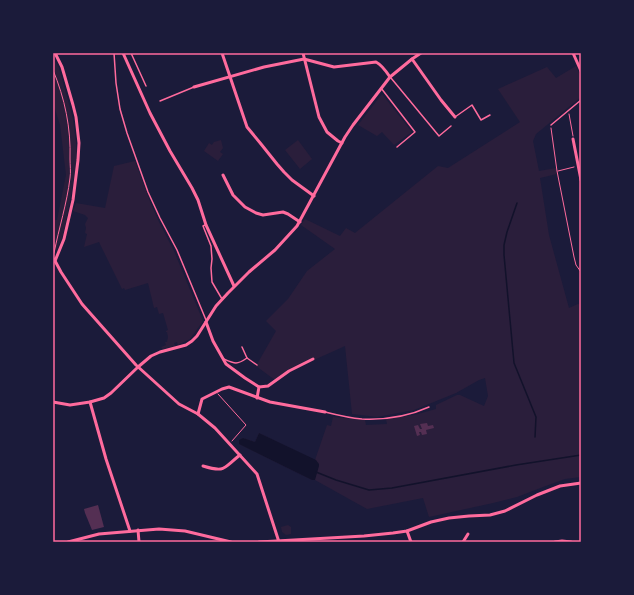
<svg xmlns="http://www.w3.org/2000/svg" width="634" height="595" viewBox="0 0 634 595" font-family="Helvetica,sans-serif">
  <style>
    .green { fill: #2a1e3b }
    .water { fill: #12122b }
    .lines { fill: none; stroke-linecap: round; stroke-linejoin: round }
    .stream { stroke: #12122b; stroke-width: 1.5 }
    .building { fill: #542f53 }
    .path { stroke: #ff6b9d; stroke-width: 1 }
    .service { stroke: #ff6b9d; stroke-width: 1.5 }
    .minor { stroke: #ff6b9d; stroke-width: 3 }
    .neatline { fill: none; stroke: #ff6b9d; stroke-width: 1.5 }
  </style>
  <rect width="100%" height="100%" fill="#1b1b3a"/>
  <g class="green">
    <path d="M53,58L59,68L73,119L76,142L77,159L71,196L65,226L62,238L56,251L54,250L53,251V220H57L66,175L60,125L53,103Z"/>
    <path d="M576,66L581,77V97L536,134L533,141L539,171L556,168L557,174L540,178L549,235L569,308L578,304L581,305V477L565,479L543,487L517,497L493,503L429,517L423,498L367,509L315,480H312L239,444V440L243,438L255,442L259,433L315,460L327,425L331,426L333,417L365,420L366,425L387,424L386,419L414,415L436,409V405L457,395H460L484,406L488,396L485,378L479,380L456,393L414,410L377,417L352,414L345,346L314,360L312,358L289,369L275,380L256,366L276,331L266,321L288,299L307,271L335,249L301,225L305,219L340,236L346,228L355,233L438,166L448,168L520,122L498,89L547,67L556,78Z"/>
    <path d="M382,94L412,132L394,145L382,132L377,136L358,125Z"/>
    <path d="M221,140L223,148L220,152L223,154L218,161L204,151L209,143L212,145L214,142Z"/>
    <path d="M298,140L312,159L300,169L285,150Z"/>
    <path d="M135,161L151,204L159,222L174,251L203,321L190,339L178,345L177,342L174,343L175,346L163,349L161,347L166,345L165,342H167L168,337L167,332H166V331L168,330L163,313L159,314L157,307L154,308L148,283L125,290L124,288L122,289L99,242L84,247L87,234L85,233L86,228L85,224L88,218L85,215L73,211L76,203L105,208L114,166Z"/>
    <path d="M288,525L291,527V534L286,535L282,532L281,527Z"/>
  </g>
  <path class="water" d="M259,433L316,460L319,464V466L315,480H312L239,444V440L243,438L255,442Z"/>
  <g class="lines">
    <g class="stream">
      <path d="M517,203L507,232L504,245V255L514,363L536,417L535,437"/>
      <path d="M316,472L336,480L369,490L392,488L516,465L581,455"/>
    </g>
  </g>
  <g class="building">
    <path d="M427,423L428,426L433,425L434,428L426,430L427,434L422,435L421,432H419L420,435L417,436L414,426L418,425L420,429H422L420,424Z"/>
    <path d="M98,505L104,527L92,530L85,513L84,509Z"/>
  </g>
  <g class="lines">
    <g class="path">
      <path d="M53,70C65,99 71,128 70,159C70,165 71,172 70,178C67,203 59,228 54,253"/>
      <path d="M569,114L573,136"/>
      <path d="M551,128L557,171L574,257L576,265L581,272"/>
      <path d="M558,171L574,167"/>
      <path d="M218,394L246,425L232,441"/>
    </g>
    <g class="service">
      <path d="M114,53L116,83L120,109L127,133L148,192L160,218L177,250L206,320"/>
      <path d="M131,53L146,86"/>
      <path d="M391,78L439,136L451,126"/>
      <path d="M381,88L415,132L397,147"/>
      <path d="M160,101L194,87"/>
      <path d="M455,117L472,105L481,120L490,115"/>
      <path d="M551,125L581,100"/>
      <path d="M205,225L203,226L211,246L212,259L211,268L212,282L222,299"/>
      <path d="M242,347L247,358L257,365"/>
      <path d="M224,359C235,364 237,365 247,358"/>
      <path d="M325,412C337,415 349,418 362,419C384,420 409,416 429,407"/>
    </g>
    <g class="minor">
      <path d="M123,53L150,113L170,151L192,188L198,200L206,225L234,286"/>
      <path d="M222,53L247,127L261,144L277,164L284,172L292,180L314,196"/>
      <path d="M303,53L319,117L327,132L338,141L342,143"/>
      <path d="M573,53L581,71"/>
      <path d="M412,59L441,100L455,117"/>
      <path d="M194,87L264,67L304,59L334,67L376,62C382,65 386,71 390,77"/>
      <path d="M573,139L581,180"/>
      <path d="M223,175L233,195L245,207L256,213L263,215L283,212L288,214L300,222"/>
      <path d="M54,259L61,272L82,304L136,365L179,404L198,414L215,428L257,474L279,542"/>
      <path d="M55,261L64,239L73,200L78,160L79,143L76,117L73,105L62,67L55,53"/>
      <path d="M206,322L213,341L226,364L245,378L259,387"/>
      <path d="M257,398L259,387L268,386L289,371L313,359"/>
      <path d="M53,402L70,405L90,402L104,398L111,393L138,367L151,356L160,352L186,345L192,341L197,336L216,306L228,293L249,272L275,250L297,226L345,137L353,125L390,77L412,59L421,53"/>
      <path d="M90,402L106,459L130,531"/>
      <path d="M198,414L202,399L222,389L229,387L270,402L325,412"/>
      <path d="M203,466C226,473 223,468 240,455"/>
      <path d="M138,530L139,542"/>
      <path d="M407,531L411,542"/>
      <path d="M68,542L99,534L159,529L185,531L231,542"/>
      <path d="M259,542L364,536L393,533L407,531L431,522L449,518L469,516L490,515L505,511L537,495L560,486L581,483"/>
      <path d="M463,542L468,534"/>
      <path d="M555,542L562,541L571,542"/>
    </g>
  </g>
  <rect width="634" height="595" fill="none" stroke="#1b1b3a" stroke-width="108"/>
  <rect x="54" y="54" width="526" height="487" class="neatline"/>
</svg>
